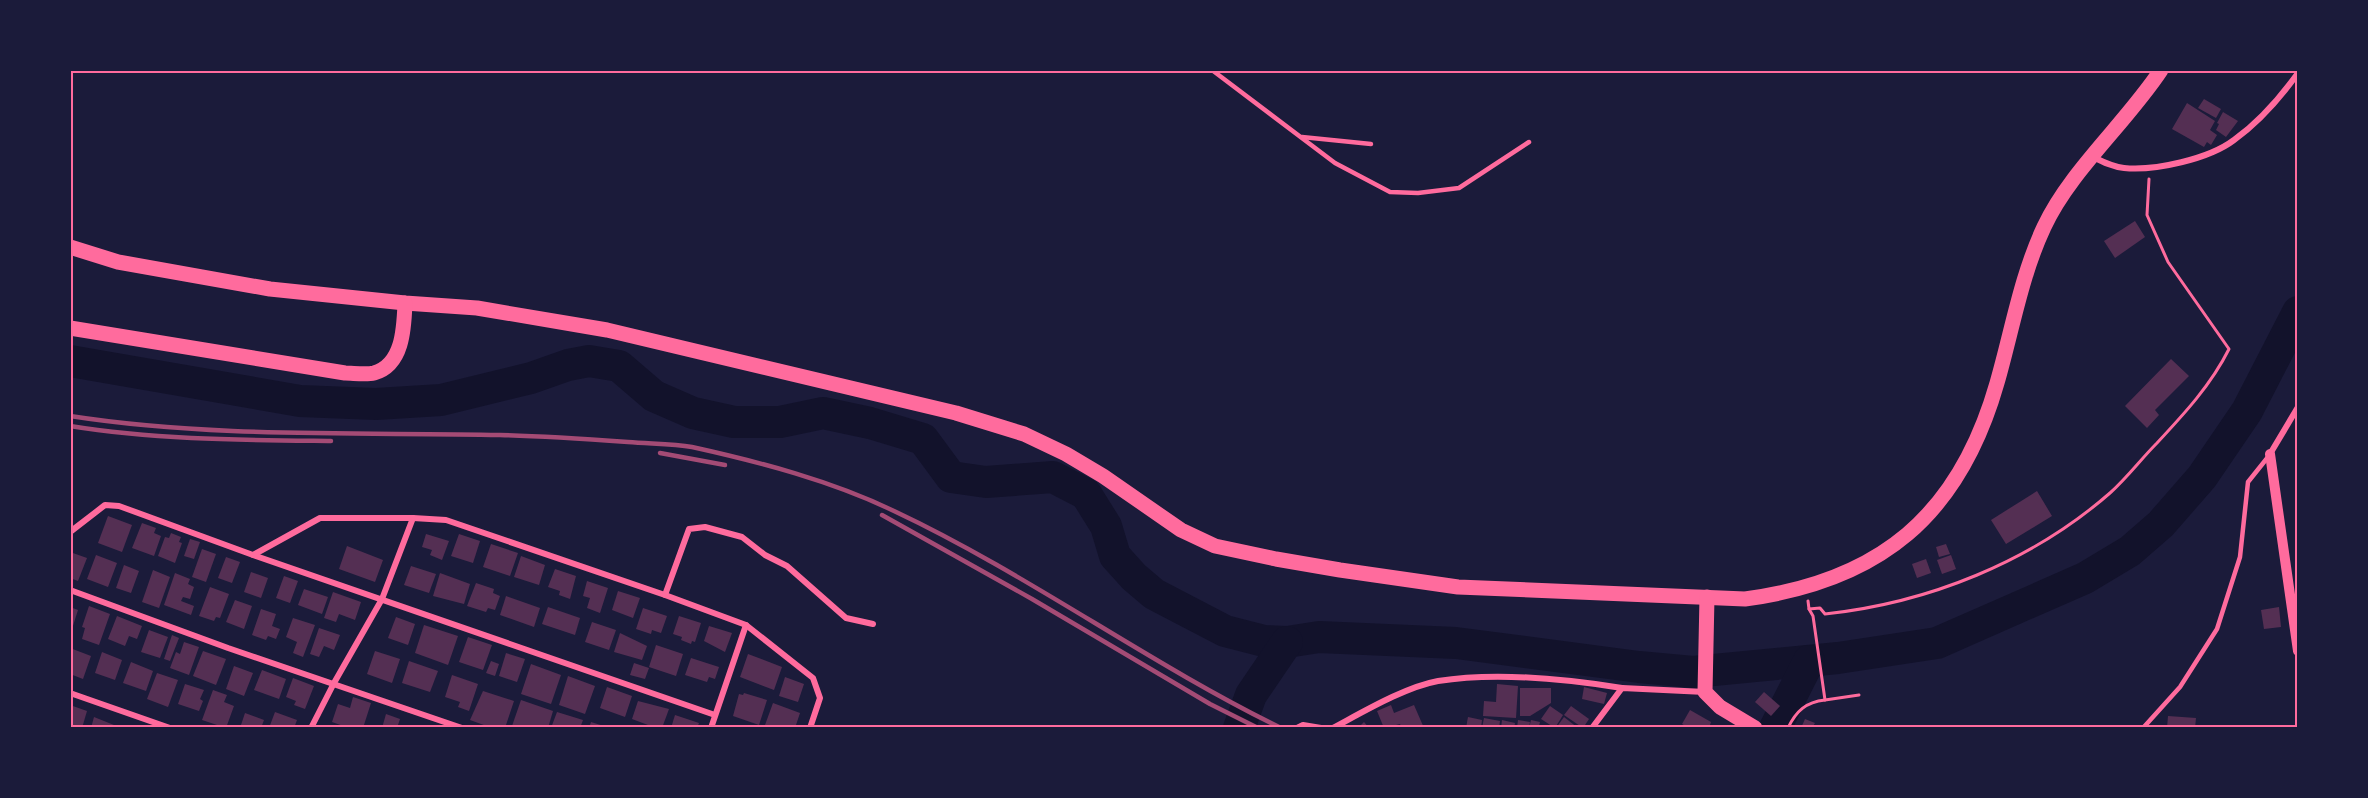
<svg xmlns="http://www.w3.org/2000/svg" width="2368" height="798" viewBox="0 0 2368 798" font-family="'Exo 2',sans-serif">
  <style>
    .lines { fill: none; stroke-linecap: round; stroke-linejoin: round }
    .river { stroke: #12122b; stroke-width: 32 }
    .building { fill: #542f53 }
    .path { stroke: #ff6b9d; stroke-width: 3 }
    .service { stroke: #ff6b9d; stroke-width: 4.5 }
    .minor { stroke: #ff6b9d; stroke-width: 6 }
    .tertiary { stroke: #ff6b9d; stroke-width: 10 }
    .primary { stroke: #ff6b9d; stroke-width: 15 }
    .rail { stroke: #a44b75; stroke-width: 4.5 }
    .neatline { fill: none; stroke: #ff6b9d; stroke-width: 2 }
  </style>
  <rect width="100%" height="100%" fill="#1b1b3a"/>
  <g class="lines">
    <g class="river">
      <path d="M70,361L300,401L376,404L441,400L531,378L568,365L589,361L619,366L654,396L693,413L734,422H780L823,413L870,423L923,439L951,477L986,482L1053,477L1086,494L1106,526L1115,556L1134,577L1154,594L1225,631L1264,641L1287,642L1319,637L1456,643L1639,667L1693,672L1838,658L1937,643L2085,578L2130,551L2161,524L2202,477L2247,411L2298,312"/>
      <path d="M1239,728L1251,695L1287,642"/>
      <path d="M1775,728L1809,661"/>
    </g>
  </g>
  <g class="building">
    <path d="M2204,99L2221,109L2216,118L2198,108Z"/>
    <path d="M2187,103L2215,121L2210,130L2217,135L2211,145L2207,142L2204,147L2172,129Z"/>
    <path d="M2223,112L2238,121L2226,137L2216,130L2219,124L2217,123Z"/>
    <path d="M2135,221L2145,237L2115,258L2104,241Z"/>
    <path d="M2171,359L2189,376L2155,410L2159,415L2147,428L2125,406Z"/>
    <path d="M2037,491L2052,516L2006,544L1991,520Z"/>
    <path d="M108,516L132,525L122,552L98,543Z"/>
    <path d="M142,523L156,528L154,533L161,536L154,556L132,548Z"/>
    <path d="M171,533L181,537L179,542L182,543L175,563L158,556L165,537L169,538Z"/>
    <path d="M426,534L449,541L442,560L430,555L432,550L422,547Z"/>
    <path d="M459,534L480,541L473,563L451,556Z"/>
    <path d="M190,539L200,542L194,559L184,556Z"/>
    <path d="M491,544L518,553L510,576L483,567Z"/>
    <path d="M1946,544L1950,554L1939,557L1936,547Z"/>
    <path d="M347,546L383,560L375,582L339,569Z"/>
    <path d="M202,549L216,554L206,582L192,577Z"/>
    <path d="M70,552L87,558L78,581L70,578Z"/>
    <path d="M96,555L117,563L108,587L87,579Z"/>
    <path d="M1951,555L1956,569L1942,574L1937,560Z"/>
    <path d="M521,556L545,565L539,585L514,577Z"/>
    <path d="M226,557L240,562L232,583L218,578Z"/>
    <path d="M1926,559L1931,573L1917,578L1912,564Z"/>
    <path d="M124,565L139,571L131,593L116,588Z"/>
    <path d="M411,566L436,574L429,593L404,585Z"/>
    <path d="M555,569L576,576L570,599L559,595L560,591L548,587Z"/>
    <path d="M153,570L170,577L159,608L142,602Z"/>
    <path d="M251,572L268,578L261,598L244,592Z"/>
    <path d="M175,573L190,579L188,584L194,587L190,599L183,597L181,601L194,606L191,615L164,605Z"/>
    <path d="M440,573L470,584L464,604L433,596Z"/>
    <path d="M284,576L298,581L290,603L276,598Z"/>
    <path d="M587,581L608,588L600,613L587,608L590,598L583,596Z"/>
    <path d="M476,583L494,589L493,593L500,596L495,610L488,608L486,612L467,606Z"/>
    <path d="M210,587L229,594L220,618L216,617L214,621L199,616Z"/>
    <path d="M304,589L328,597L322,614L298,605Z"/>
    <path d="M618,591L640,598L633,618L612,610Z"/>
    <path d="M333,592L361,602L355,620L339,614L336,622L324,618Z"/>
    <path d="M506,596L540,608L534,627L500,615Z"/>
    <path d="M235,600L252,606L244,629L226,622Z"/>
    <path d="M89,606L110,614L99,645L82,639L85,628L82,627Z"/>
    <path d="M70,607L78,610L71,632H70Z"/>
    <path d="M548,607L580,618L575,635L542,624Z"/>
    <path d="M2279,607L2281,627L2264,629L2261,610Z"/>
    <path d="M643,608L667,616L661,633L652,630L651,634L636,629Z"/>
    <path d="M261,609L276,614L272,626L280,629L276,639L268,636L266,640L252,635Z"/>
    <path d="M117,616L142,626L137,639L129,636L125,646L108,639Z"/>
    <path d="M679,616L701,623L695,642L692,641L691,644L681,640L682,637L673,634Z"/>
    <path d="M396,617L415,624L408,645L388,638Z"/>
    <path d="M293,618L315,625L303,657L293,653L297,642L286,637Z"/>
    <path d="M592,622L616,630L609,650L585,642Z"/>
    <path d="M424,625L458,636L448,665L415,653Z"/>
    <path d="M709,626L732,633L725,652L704,641Z"/>
    <path d="M319,628L340,635L334,650L324,646L319,657L310,654Z"/>
    <path d="M149,630L168,637L160,658L141,652Z"/>
    <path d="M620,633L647,646L642,660L614,652Z"/>
    <path d="M172,635L179,638L170,661L164,659Z"/>
    <path d="M468,637L492,645L483,670L459,662Z"/>
    <path d="M184,642L199,647L189,675L170,668L176,652L180,654Z"/>
    <path d="M656,645L683,654L676,676L649,667Z"/>
    <path d="M70,648L91,656L83,679L70,674Z"/>
    <path d="M203,651L226,659L216,685L193,676Z"/>
    <path d="M375,651L400,659L392,683L367,674Z"/>
    <path d="M102,652L122,660L115,680L95,673Z"/>
    <path d="M506,653L525,659L517,682L499,676Z"/>
    <path d="M748,654L782,667L774,690L740,677Z"/>
    <path d="M691,658L719,667L715,679L709,677L707,682L685,675Z"/>
    <path d="M409,661L438,671L430,692L402,683Z"/>
    <path d="M491,661L499,664L495,676L486,673Z"/>
    <path d="M131,662L153,671L146,691L123,683Z"/>
    <path d="M634,663L649,668L645,679L630,675Z"/>
    <path d="M531,664L561,675L551,704L521,694Z"/>
    <path d="M234,666L253,673L244,696L226,689Z"/>
    <path d="M262,670L286,679L279,699L254,690Z"/>
    <path d="M157,673L178,680L168,707L147,699Z"/>
    <path d="M452,675L478,684L469,711L458,707L460,702L445,697Z"/>
    <path d="M568,676L595,686L585,714L559,705Z"/>
    <path d="M785,677L804,684L798,702L779,696Z"/>
    <path d="M293,678L314,686L305,709L294,705L296,701L286,697Z"/>
    <path d="M185,684L204,690L200,699L203,701L199,711L178,704Z"/>
    <path d="M1497,684L1518,686L1516,718L1483,716L1484,701L1496,702Z"/>
    <path d="M607,687L632,696L625,717L600,708Z"/>
    <path d="M1584,687L1607,693L1604,704L1582,699Z"/>
    <path d="M1520,688H1551V703L1530,716H1520Z"/>
    <path d="M213,690L227,695L224,702L234,706L226,728L202,720Z"/>
    <path d="M483,691L514,701L505,728H492L470,720Z"/>
    <path d="M1764,692L1780,706L1771,716L1755,702Z"/>
    <path d="M744,693L767,700L759,725L733,716L739,694L743,695Z"/>
    <path d="M353,697L371,703L363,728H349L332,722L338,704L350,708Z"/>
    <path d="M521,700L553,711L548,728L512,726Z"/>
    <path d="M638,701L669,709L662,728H656L632,719Z"/>
    <path d="M773,703L800,713L795,728H772L765,725Z"/>
    <path d="M70,705L87,711L82,728L70,727Z"/>
    <path d="M1391,705L1394,713L1414,705L1424,728H1402L1400,724L1384,728L1377,711Z"/>
    <path d="M1550,706L1563,715L1555,728L1541,719Z"/>
    <path d="M1571,706L1589,719L1583,728L1564,715Z"/>
    <path d="M1690,710L1711,722L1709,728H1689L1682,724Z"/>
    <path d="M275,712L297,720L294,728H269Z"/>
    <path d="M557,712L583,720L580,728H551Z"/>
    <path d="M245,713L264,720L261,728H240Z"/>
    <path d="M386,714L400,719L397,728H382Z"/>
    <path d="M675,715L699,723L697,728H671Z"/>
    <path d="M2168,716L2196,718L2195,728H2167Z"/>
    <path d="M94,717L114,725V728H91Z"/>
    <path d="M1468,717L1482,720L1481,728H1466Z"/>
    <path d="M1564,717L1578,728H1556Z"/>
    <path d="M1484,718L1500,721L1499,728H1482Z"/>
    <path d="M1805,719L1815,723L1812,728H1801Z"/>
    <path d="M1502,720L1515,723L1514,728H1501Z"/>
    <path d="M1518,720L1530,722L1529,728H1517Z"/>
    <path d="M1531,720L1540,722L1539,726L1544,728H1529Z"/>
    <path d="M591,722L607,727V728H589Z"/>
    <path d="M1364,722L1369,728H1358Z"/>
  </g>
  <g class="lines">
    <g class="path">
      <path d="M1808,601L1809,609L1820,608L1825,614C1928,603 2031,562 2110,493C2127,478 2141,459 2157,443C2184,414 2211,385 2229,349L2168,262L2147,215L2149,179"/>
      <path d="M1825,700L1859,695"/>
      <path d="M1788,728C1796,711 1806,702 1825,700L1813,616L1809,609"/>
    </g>
    <g class="service">
      <path d="M1212,70L1335,163L1390,192L1418,193L1459,188L1529,142"/>
      <path d="M1302,137L1371,144"/>
      <path d="M2143,728L2180,687L2217,629L2240,557L2248,482L2268,457"/>
    </g>
    <g class="minor">
      <path d="M2093,157C2103,162 2113,167 2124,168C2155,171 2209,159 2234,140C2259,122 2280,98 2298,73"/>
      <path d="M2270,454L2298,407"/>
      <path d="M70,532L105,505L119,506L253,555L320,518H413L446,520L665,595L746,625L813,678L820,698L810,728"/>
      <path d="M253,555L715,715"/>
      <path d="M70,590L228,648L462,728"/>
      <path d="M665,595L689,529L705,527L742,537L765,555L787,566L846,618L873,624"/>
      <path d="M70,693L170,728"/>
      <path d="M311,728L334,683L382,599L413,518"/>
      <path d="M711,728L746,625"/>
      <path d="M1297,728L1303,725L1321,728"/>
      <path d="M1333,728C1363,712 1405,687 1438,681C1494,672 1566,679 1622,688"/>
      <path d="M1592,728L1622,688L1705,692"/>
    </g>
    <path class="tertiary" d="M2270,454L2298,651"/>
    <g class="primary">
      <path d="M70,247L118,262L270,289L405,303L477,308L607,330L956,413L1024,434L1066,454L1103,476L1181,530L1215,546L1276,559L1340,570L1458,587L1745,599C1880,581 1959,516 1997,383C2012,331 2021,276 2044,227C2070,171 2126,123 2161,70"/>
      <path d="M70,328L345,373C353,373 366,375 374,373C403,365 404,328 405,303"/>
      <path d="M1707,597L1705,692L1720,707L1755,728"/>
    </g>
    <g class="rail">
      <path d="M70,416C212,438 358,432 500,435C543,436 586,439 628,442C649,444 672,443 692,447C760,462 832,481 894,511C1028,574 1148,663 1281,728"/>
      <path d="M70,426C156,440 244,440 331,441"/>
      <path d="M660,453L725,465"/>
      <path d="M882,515L1032,599L1210,704L1258,728"/>
    </g>
  </g>
  <rect width="2368" height="798" fill="none" stroke="#1b1b3a" stroke-width="144"/>
  <rect x="72" y="72" width="2224" height="654" class="neatline"/>
</svg>
